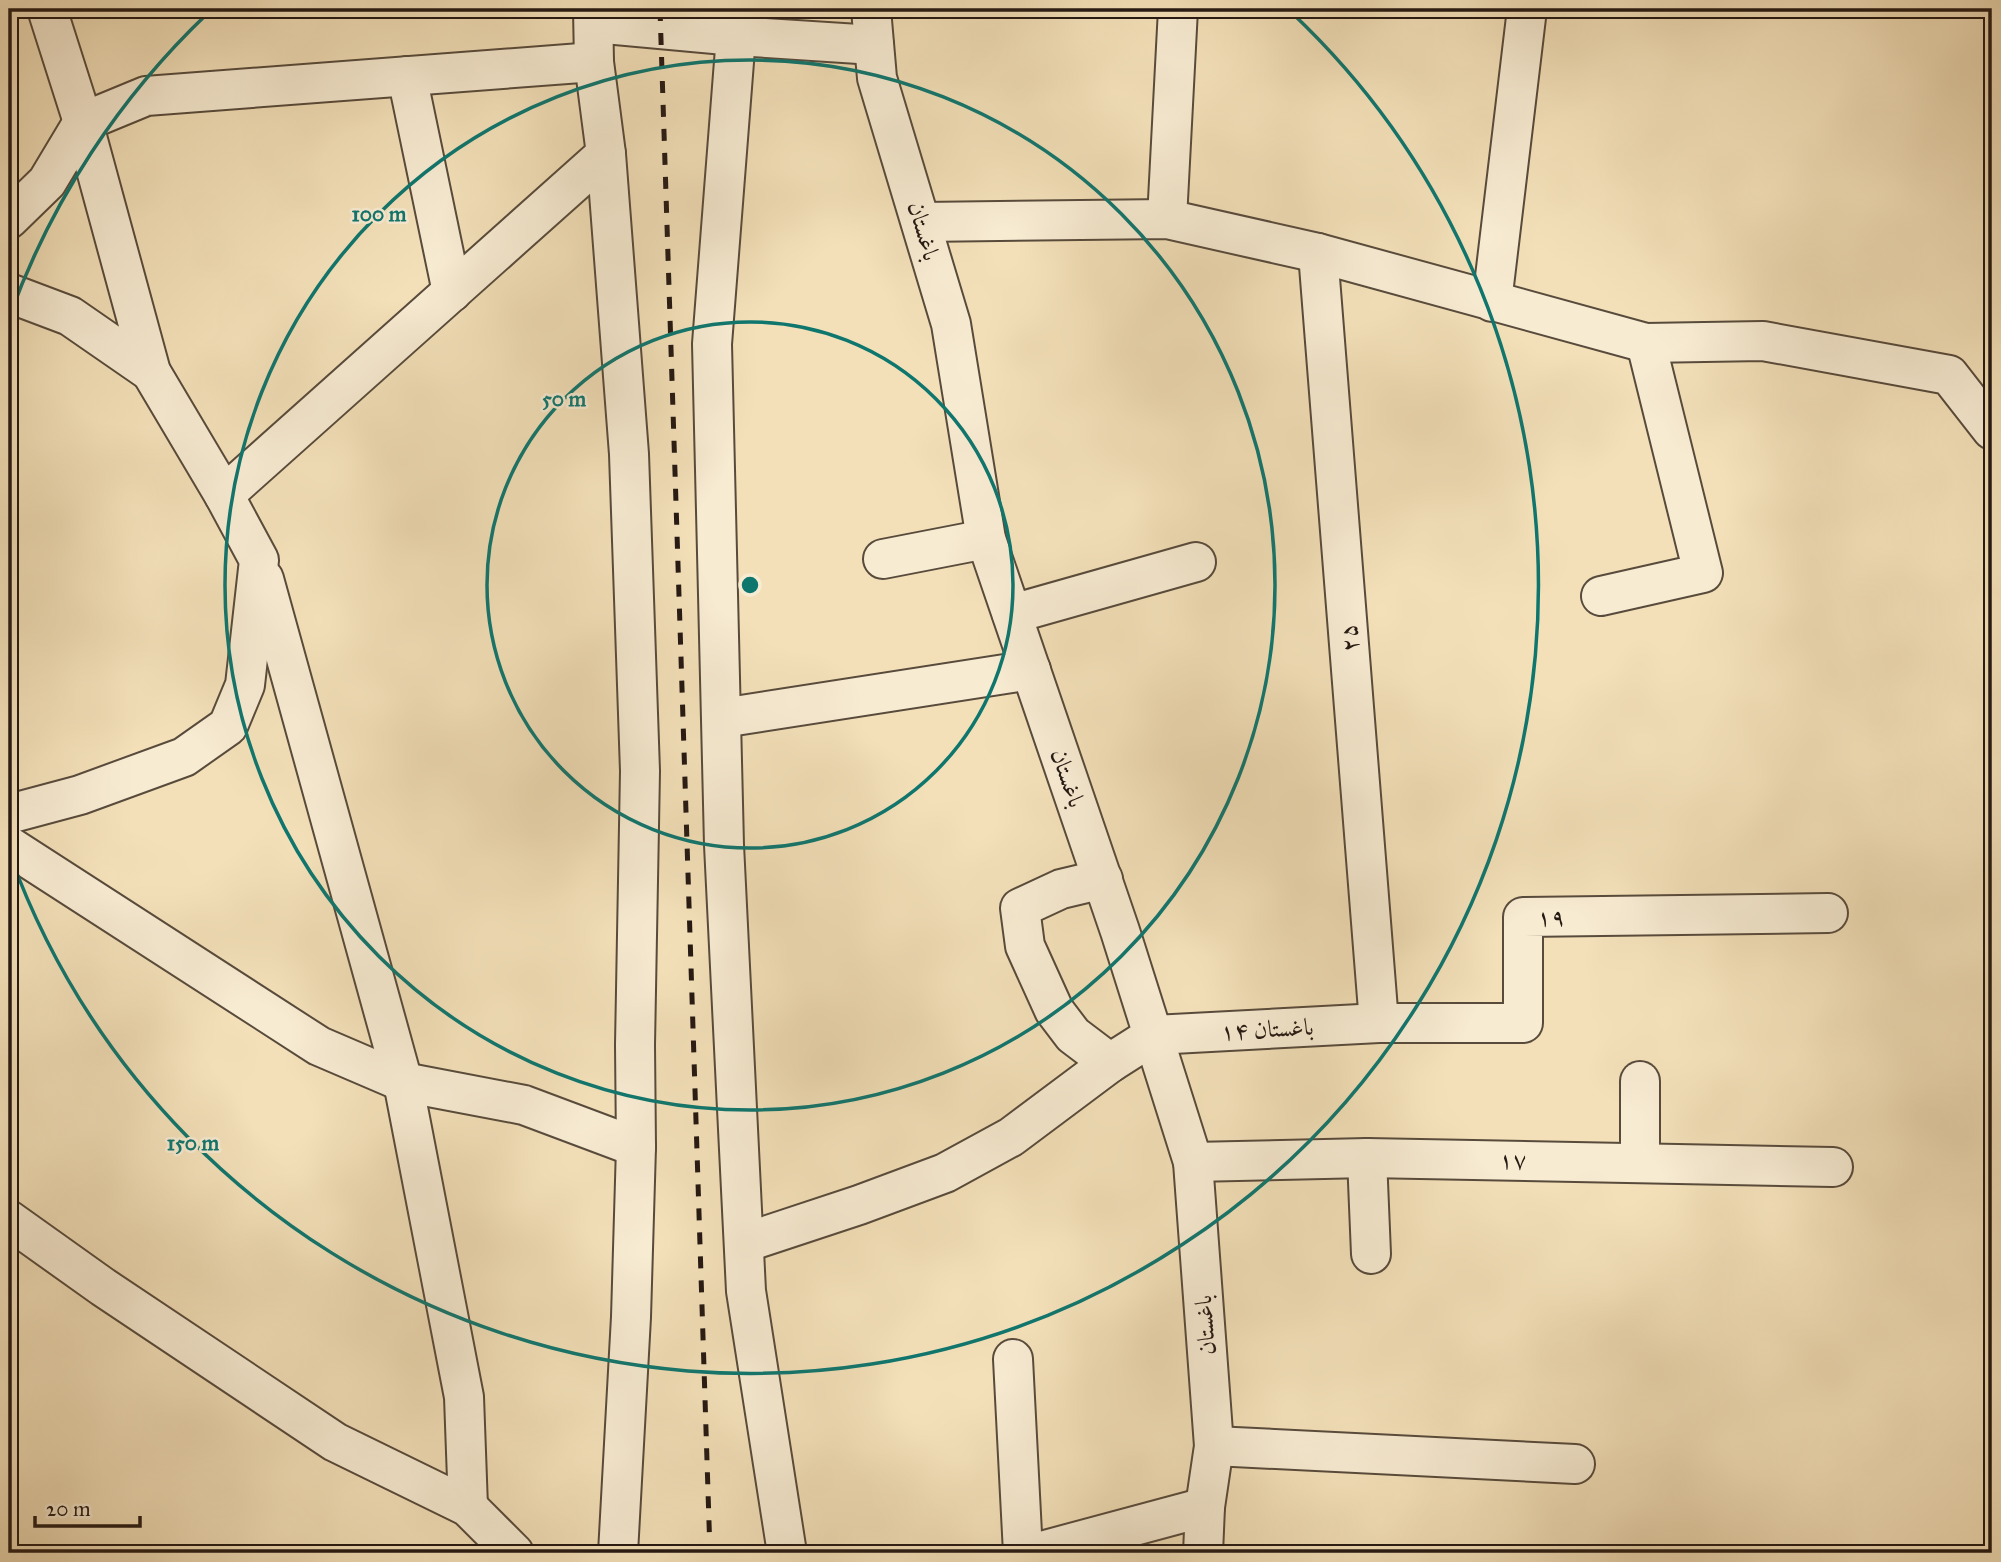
<svg xmlns="http://www.w3.org/2000/svg" width="2001" height="1562" viewBox="0 0 2001 1562" font-family="'IM FELL Great Primer',Amiri,serif">
  <style>
    .lines { fill: none; stroke-linecap: round; stroke-linejoin: round }
    .minor-casing { stroke: #584b3c; stroke-width: 42 }
    .minor { stroke: #f7ebd2; stroke-width: 38 }
    .rail { stroke: #251913; stroke-width: 5; stroke-dasharray: 12 12; stroke-linecap: butt }
    .ring { fill: none; stroke: #0f766e; stroke-width: 3.5 }
    .labels { text-anchor: middle; dominant-baseline: central; stroke-width: 5; stroke-linejoin: round; paint-order: stroke }
    .street-label { font-size: 24px; fill: #251913; stroke: #f7ebd2 }
    .centre { fill: #0f766e; stroke: #f7ebd2; stroke-width: 3.5 }
    .ring-label { font-size: 21px; text-anchor: middle; font-weight: bold; fill: #0f766e; stroke: #f7ebd2; stroke-width: 5; stroke-linejoin: round; paint-order: stroke }
  </style>
  <rect width="100%" height="100%" fill="#f3e0b9"/>
  <filter id="stains"><feTurbulence type="fractalNoise" baseFrequency=".00286" numOctaves="4"/><feColorMatrix values="0 0 0 0 .2 0 0 0 0 .09 0 0 0 0 .02 0 0 0 .5 -.17"/></filter>
  <radialGradient id="worn" r=".72"><stop offset=".6" stop-color="#630" stop-opacity="0"/><stop offset="1" stop-color="#630" stop-opacity=".3"/></radialGradient>
  <g class="lines">
    <defs>
      <g id="minor">
        <path d="M593,9L594,62L606,154L629,454L640,771L635,1045L636,1147L631,1317L618,1553"/>
        <path d="M734,9L736,36L712,344L724,845L746,1291L787,1553"/>
        <path d="M871,9L877,78L951,324L986,539L1120,931L1193,1162L1214,1446L1205,1507L1203,1553"/>
        <path d="M594,23L736,36L874,45"/>
        <path d="M407,76L452,292"/>
        <path d="M9,219L47,182L83,122L146,96L594,62"/>
        <path d="M1167,219L1178,9"/>
        <path d="M922,222L1167,219L1318,253L1646,343L1763,341L1949,375L1992,430"/>
        <path d="M1318,253L1379,1023"/>
        <path d="M9,293L70,316L151,372"/>
        <path d="M1492,302L1527,9"/>
        <path d="M224,495L606,154"/>
        <path d="M883,559L986,539"/>
        <path d="M264,579L403,1082L464,1397L468,1507"/>
        <path d="M1601,596L1703,573L1646,343"/>
        <path d="M1012,614L1196,562"/>
        <path d="M722,718L1031,670"/>
        <path d="M9,814L80,795L184,757L228,726L245,685L259,560L224,495L151,372L83,122L47,9"/>
        <path d="M9,846L319,1046L403,1082L524,1105L636,1147"/>
        <path d="M1103,879L1061,889L1020,908L1025,946L1054,1010L1073,1035L1110,1063"/>
        <path d="M1367,1158L1371,1254"/>
        <path d="M1193,1162L1367,1158L1833,1167"/>
        <path d="M1640,1162V1081"/>
        <path d="M9,1220L103,1287L335,1442L468,1507L514,1553"/>
        <path d="M744,1243L859,1205L945,1173L1011,1137L1110,1063L1154,1035L1379,1023H1523V917L1828,913"/>
        <path d="M1013,1359L1023,1553"/>
        <path d="M1214,1446L1575,1464"/>
        <path d="M1034,1553L1205,1507"/>
      </g>
    </defs>
    <use href="#minor" class="minor-casing"/>
    <use href="#minor" class="minor"/>
    <path class="rail" d="M660,9L710,1553"/>
  </g>
  <g class="ring">
    <circle cx="750" cy="585" r="263"/>
    <circle cx="750" cy="585" r="525"/>
    <path d="M10 315A788 788 0 0 1 208 13M1292 13A788 788 0 1 1 10 855"/>
  </g>
  <g class="labels">
    <g class="street-label">
      <text transform="translate(924 231) rotate(74)">باغستان</text>
      <text transform="translate(1349 638) rotate(-95)">۲۵</text>
      <text transform="translate(1068 778) rotate(71)">باغستان</text>
      <text transform="translate(1551 917) rotate(-1)">۱۹</text>
      <text transform="translate(1267 1029) rotate(-3)">باغستان ۱۴</text>
      <text transform="translate(1513 1160) rotate(1)">۱۷</text>
      <text transform="translate(1205 1325) rotate(-94)">باغستان</text>
    </g>
  </g>
  <circle cx="750" cy="585" r="10" class="centre"/>
  <g class="ring-label">
    <text x="379" y="221">100 m</text>
    <text x="564" y="406">50 m</text>
    <text x="193" y="1150">150 m</text>
  </g>
  <rect width="2001" height="1562" fill="none" stroke="#f3e0b9" stroke-width="35"/>
  <rect x="10" y="10" width="1980" height="1541" fill="none" stroke="#251913" stroke-width="3.5"/>
  <rect x="18" y="18" width="1966" height="1527" fill="none" stroke="#251913" stroke-width="2"/>
  <path d="M35 1516v10h105v-10" fill="none" stroke="#251913" stroke-width="3.5"/>
  <text x="46" y="1516" font-size="21" fill="#251913" stroke="#f7ebd2" stroke-width="5" paint-order="stroke">20 m</text>
  <rect width="100%" height="100%" filter="url(#stains)"/>
  <rect width="100%" height="100%" fill="url(#worn)"/>
</svg>
